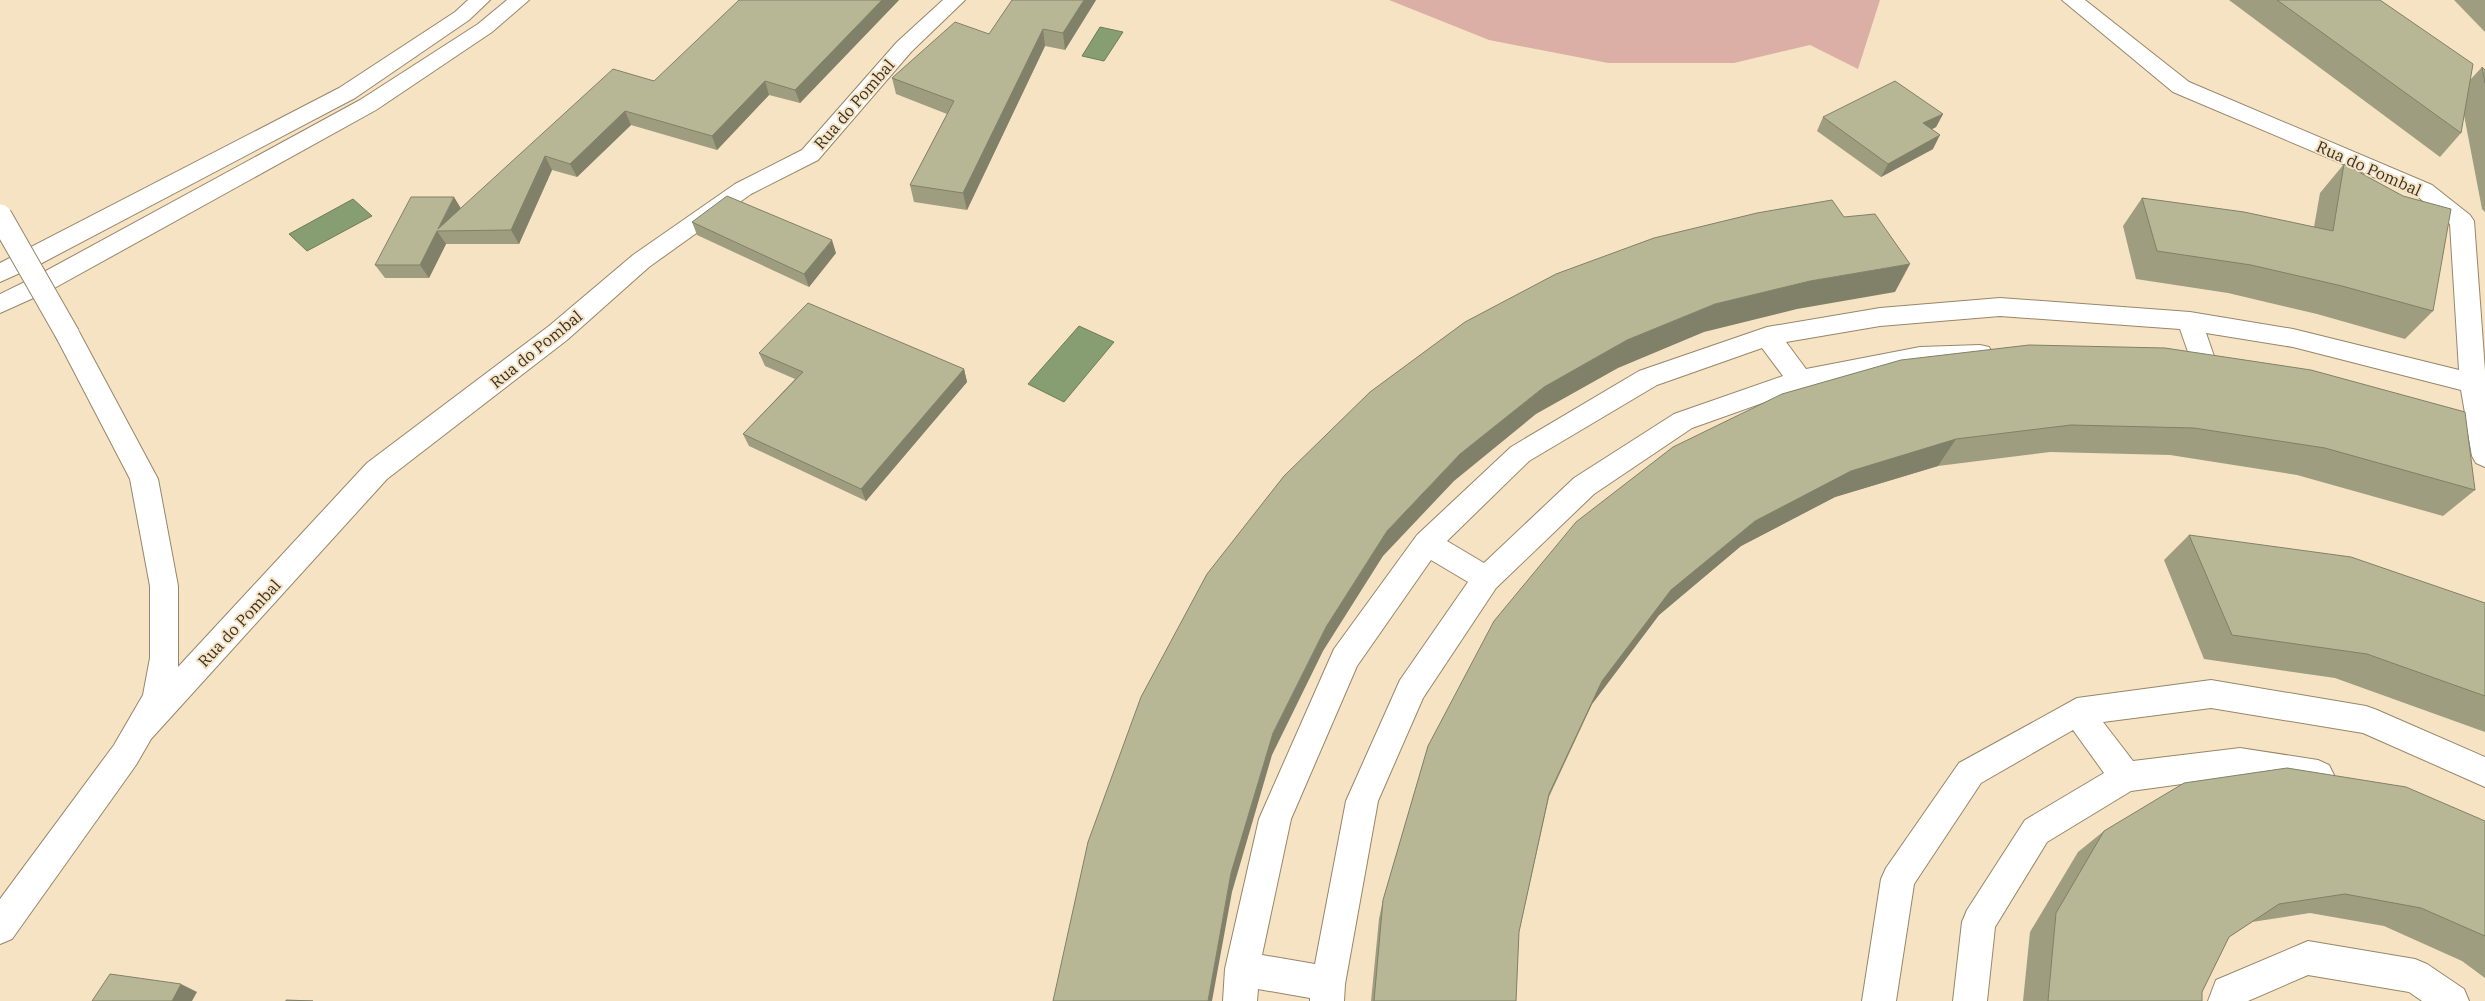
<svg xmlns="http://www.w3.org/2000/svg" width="2485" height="1001" viewBox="0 0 2485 1001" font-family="'IBM Plex Serif',serif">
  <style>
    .green { fill: #dcafa6 }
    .water { fill: #869e71; stroke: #6e7d5a }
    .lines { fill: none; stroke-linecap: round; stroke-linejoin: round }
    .minor-casing { stroke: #978669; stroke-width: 2 }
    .highway-casing { stroke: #978669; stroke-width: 2 }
    .minor { fill: #fff; fill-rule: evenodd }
    .highway { fill: #fff; fill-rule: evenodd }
    .minor-bridge-casing { stroke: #978669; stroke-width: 25; stroke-linecap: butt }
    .minor-bridge { stroke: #fff; stroke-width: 23 }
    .wall { fill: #9e9d80 }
    .shaded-wall { fill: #818068 }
    .building { fill: #b8b795; stroke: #818068 }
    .labels { text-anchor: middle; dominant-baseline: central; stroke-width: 4; stroke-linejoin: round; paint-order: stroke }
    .street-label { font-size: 16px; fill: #373024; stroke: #f6e3c4 }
  </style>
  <rect width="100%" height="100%" fill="#f6e3c4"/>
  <path class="green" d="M1389,0H1880L1858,69L1810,45L1734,63H1608L1489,40Z"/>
  <g class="water">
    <path d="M1100,27L1123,32L1104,61L1082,56Z"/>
    <path d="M353,199L372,216L307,251L289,234Z"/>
    <path d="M1079,326L1114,342L1064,402L1028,384Z"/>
  </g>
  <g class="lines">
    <defs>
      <g id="minor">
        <path d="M943,0H965L911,52L818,160L751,194L649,267L567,340L387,479L151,739L136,765L12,939L0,944V899L114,745L143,695L150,658V586L130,479L55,335L59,328L68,326L77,328L158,479L178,586V667L367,463L549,326L633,255L735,184L802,150L897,42Z"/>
        <path d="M2062,0H2085L2189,82L2432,185L2470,215L2474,221L2485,371V467L2476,463L2472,456L2468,434L2420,421L2416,414L2420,407L2429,404L2465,413L2461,390L2293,347L2206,333L2216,362L2212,369L2203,372L2194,369L2180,329L2000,316L1880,326L1786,342L1806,369L1920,347L1980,345L1989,347L1993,354L1989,361L1980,363L1920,365L1802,389L1692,428L1594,494L1496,588L1423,698L1378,801L1345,984L1344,1001H1310V998L1258,989L1257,1001H1223L1225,969L1259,819L1334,649L1417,535L1511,447L1639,371L1767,327L1880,308L2000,298L2190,312L2293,329L2459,370L2450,224L2416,195L2173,92ZM1762,348L1783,376L1674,414L1574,478L1484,563L1447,541L1529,461L1657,385ZM1431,560L1468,582L1400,680L1346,801L1315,964L1262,955L1291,819L1357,666Z"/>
        <path d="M2211,680L2366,706L2377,710L2485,757V787L2363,733L2211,708L2103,722L2133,761L2240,748L2318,760L2329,765L2334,775L2329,785L2318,790L2240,776L2131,791L2047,842L1995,927L1987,1001H1953L1962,922L1967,910L2025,820L2104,773L2073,730L1981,783L1914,884L1896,1001H1862L1881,879L1886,868L1959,763L2077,698Z"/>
        <path d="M2308,941L2415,959L2427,964L2464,989L2469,1001H2422L2409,992L2308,975L2248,1001H2208L2216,980Z"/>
      </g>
      <g id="highway">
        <path d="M468,0H490L469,20L355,98L42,263L0,282V263L339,88L455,12Z"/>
        <path d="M507,0H529L492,32L376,110L49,291L0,313V294L31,279L360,100L478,24Z"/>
      </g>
    </defs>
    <use href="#minor" class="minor-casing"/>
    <use href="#highway" class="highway-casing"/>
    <use href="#minor" class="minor"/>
    <use href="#highway" class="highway"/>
    <defs>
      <path id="minor-bridge" d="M0,216L68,335"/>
    </defs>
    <use href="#minor-bridge" class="minor-bridge-casing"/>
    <use href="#minor-bridge" class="minor-bridge"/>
  </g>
  <g class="wall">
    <path d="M899,0L800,103L769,95L717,150L631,125L577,177L552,170L519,244H446L429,278H385L375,265L654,81Z"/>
    <path d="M1096,0L1065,50L1045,46L967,210L914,202L910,185L947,114L896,94L892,78L989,34Z"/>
    <path d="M2229,0H2380L2470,80L2482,67L2485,70V212L2482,209L2464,115L2461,133L2440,157Z"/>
    <path d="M2454,0H2485V32Z"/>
    <path d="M1943,114L1936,127L1932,129L1933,149L1881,177L1817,131L1823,117Z"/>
    <path d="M2344,164L2433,311L2405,339L2317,314L2228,293L2136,279L2123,226L2142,198L2314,227L2320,193Z"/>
    <path d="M692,222L836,253L809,287L697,235Z"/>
    <path d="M2029,345L2475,490L2443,516L2297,475L2170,455L2050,452L1938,466L1835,497L1741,546L1659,615L1592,704L1549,797L1519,932L1516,1001H1371L1379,919L1383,900L1428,746Z"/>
    <path d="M759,353L964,369L967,382L866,501L749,446L743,434L795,379L765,366Z"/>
    <path d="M2189,535L2485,603V732L2335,678L2204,659L2164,560Z"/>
    <path d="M2485,821V978L2462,961L2384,926L2310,913L2252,922L2229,937L2202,992V1001H2023L2030,932L2078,852L2104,831Z"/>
  </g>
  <g class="shaded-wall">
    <path d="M882,0H899L800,103L795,90Z"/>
    <path d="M1084,0H1096L1065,50L1063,33Z"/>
    <path d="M1043,29L1045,46L967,210L963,193Z"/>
    <path d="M765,81L769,95L717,150L712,136Z"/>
    <path d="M625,111L631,125L577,177L570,164Z"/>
    <path d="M1943,114L1936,127L1917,137L1923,123Z"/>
    <path d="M1940,135L1933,149L1881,177L1888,164Z"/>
    <path d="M545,156L552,170L519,244L511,230Z"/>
    <path d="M454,197L462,210L438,229Z"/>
    <path d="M437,231L446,244L429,278L420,265Z"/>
    <path d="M832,240L836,253L809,287L804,274Z"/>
    <path d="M1910,264L1895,292L1797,309L1704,332L1618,368L1536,414L1454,481L1383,556L1323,651L1272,755L1232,892L1212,1001H1208L1231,873L1273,733L1326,627L1387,531L1460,454L1544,387L1627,340L1715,304L1810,281Z"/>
    <path d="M964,369L967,382L866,501L861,489Z"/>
    <path d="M1956,439L1938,466L1835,497L1741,546L1659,615L1592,704L1540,815L1602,681L1671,590L1755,521L1851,471Z"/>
    <path d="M181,984L197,992L192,1001H172Z"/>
  </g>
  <g class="building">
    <path d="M739,0H882L795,90L765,81L712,136L625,111L570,164L545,156L511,230L437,231L420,265H375L411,197H454L438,229L613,69L654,81Z"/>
    <path d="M1012,0H1084L1063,33L1043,29L963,193L910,185L954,101L892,78L955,22L989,34Z"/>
    <path d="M2277,0H2380L2473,64L2461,133Z"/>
    <path d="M2482,67L2485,70V83Z"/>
    <path d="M1895,81L1943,114L1923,123L1940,135L1888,164L1823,117Z"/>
    <path d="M2344,164L2403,196L2451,209L2433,311L2342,286L2251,265L2157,251L2142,198L2244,212L2333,231Z"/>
    <path d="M727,196L832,240L804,274L692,222Z"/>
    <path d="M1832,200L1844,217L1875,214L1910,264L1810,281L1715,304L1627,340L1544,387L1460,454L1387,531L1326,627L1273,733L1231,873L1208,1001H1053L1088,842L1141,697L1207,574L1284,476L1370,392L1465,322L1556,274L1654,238L1757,213Z"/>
    <path d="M808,303L964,369L861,489L743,434L803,372L759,353Z"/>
    <path d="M2029,345L2165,348L2311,370L2465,412L2475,490L2325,448L2194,428L2071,425L1956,439L1851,471L1755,521L1671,590L1602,681L1549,794L1519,932L1516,1001H1374L1383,900L1428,746L1494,621L1576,522L1673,447L1782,394L1901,360Z"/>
    <path d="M2189,535L2351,557L2485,603V696L2367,654L2232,635Z"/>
    <path d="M2287,768L2406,787L2485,821V936L2421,908L2345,894L2279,904L2229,937L2202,992V1001H2048L2056,913L2104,831L2184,783Z"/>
    <path d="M110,974L181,984L172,1001H92Z"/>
    <path d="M286,1000L313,1001H286Z"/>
  </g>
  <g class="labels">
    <g class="street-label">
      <text transform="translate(854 104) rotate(-49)">Rua do Pombal</text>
      <text transform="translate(2369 168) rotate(24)">Rua do Pombal</text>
      <text transform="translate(536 349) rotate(-39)">Rua do Pombal</text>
      <text transform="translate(239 623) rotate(-47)">Rua do Pombal</text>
    </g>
  </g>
</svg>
